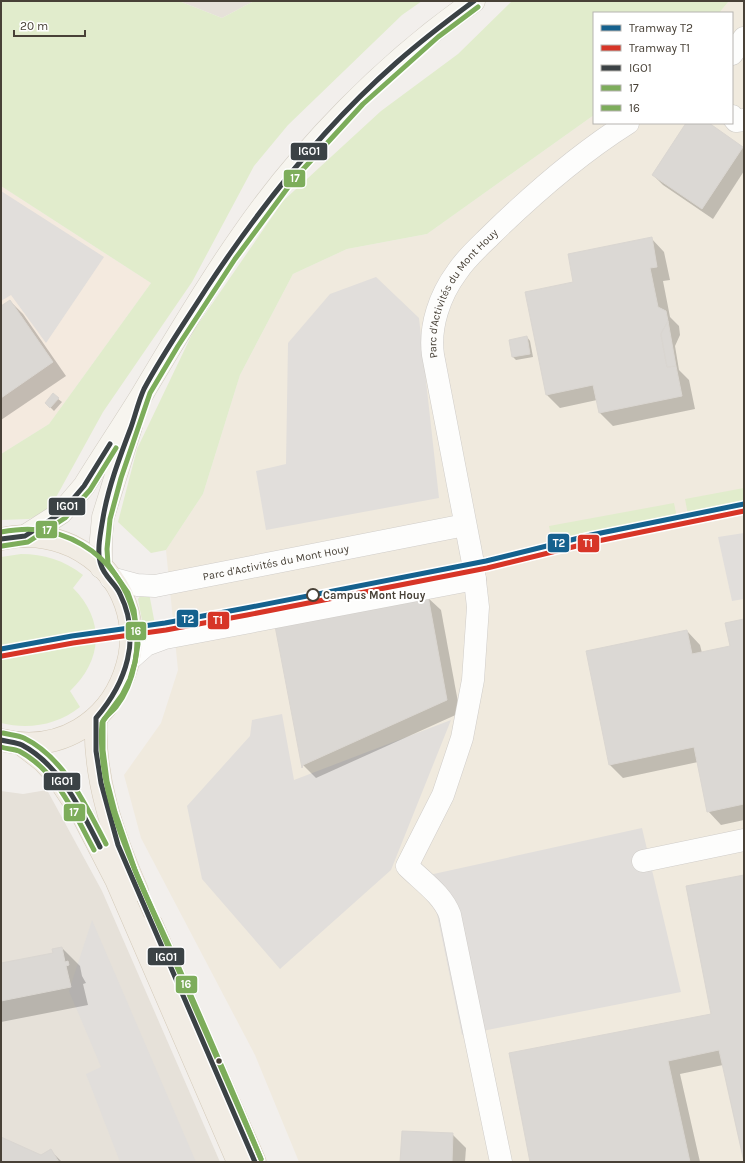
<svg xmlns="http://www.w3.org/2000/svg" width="745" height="1163" viewBox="0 0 745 1163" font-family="Karla,sans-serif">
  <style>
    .residential { fill: #e6e1d9 }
    .commercial { fill: #f4eadf }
    .education { fill: #f0eade }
    .green { fill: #e1eccc }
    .parking { fill: #e1dedb }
    .shadow { fill: #0003 }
    .building { fill: #dbd8d4; stroke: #dad6d1 }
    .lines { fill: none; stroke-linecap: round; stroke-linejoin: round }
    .street-casing { stroke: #d0cdc9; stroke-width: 23 }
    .secondary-casing { stroke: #d1ccc3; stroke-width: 23 }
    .primary-casing { stroke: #d4cab9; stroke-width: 23 }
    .street { stroke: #fdfdfc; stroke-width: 22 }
    .secondary { stroke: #f7f5ef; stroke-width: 22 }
    .primary { stroke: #f1ece4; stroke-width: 22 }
    .bus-1-casing { stroke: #fff; stroke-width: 8 }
    .bus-2-casing { stroke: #fff; stroke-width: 8 }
    .bus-3-casing { stroke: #fff; stroke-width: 8 }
    .bus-1 { stroke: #3b4245; stroke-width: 5 }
    .bus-2 { stroke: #7dad5b; stroke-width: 5 }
    .bus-3 { stroke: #7dad5b; stroke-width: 5 }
    .tram-1-casing { stroke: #fff; stroke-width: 8 }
    .tram-2-casing { stroke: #fff; stroke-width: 8 }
    .tram-1 { stroke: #15618e; stroke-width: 5 }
    .tram-2 { stroke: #d73527; stroke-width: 5 }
    .stop-dot { fill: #fff; stroke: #484137; stroke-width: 2 }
    .bus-dot { fill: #484137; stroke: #fff; stroke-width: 1.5 }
    .labels { text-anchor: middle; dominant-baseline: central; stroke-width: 4; stroke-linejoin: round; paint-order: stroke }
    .street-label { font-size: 11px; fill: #484137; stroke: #fff }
    .stop-label { font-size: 11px; font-weight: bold; fill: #484137; stroke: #fff; text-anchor: start }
    .line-badge { stroke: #fff; stroke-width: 1.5 }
    .badge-label { font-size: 11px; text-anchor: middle; font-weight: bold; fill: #fff }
  </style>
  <rect width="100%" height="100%" fill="#f2efec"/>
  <g class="residential">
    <path d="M179,1H254L222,18Z"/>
    <path d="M47,790L102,891L220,1162H1V791L23,794Z"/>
  </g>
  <path class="commercial" d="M1,186L151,283L49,424L1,454Z"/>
  <path class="education" d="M729,1H744V1162H299L255,1055L141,838L124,775L161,723L178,670L166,550L203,494L240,375L293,274L347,249L427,234L594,115V123H732V13H719Z"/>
  <g class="green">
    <path d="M1,1H179L222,18L254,1H422L402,15L288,125L254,166L192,282L103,412L49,510L29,519L1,520V454L49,424L151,283L1,186Z"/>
    <path d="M512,1H729L719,13H594V115L427,234L347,249L293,274L240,375L203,494L166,550L151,553L118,522L137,449L194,330L283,201L381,111L458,54Z"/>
    <path d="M744,488V510L689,520L685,499Z"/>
    <path d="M674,503L678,523L554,551L549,526Z"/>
    <path d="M21,554C44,554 64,560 83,575L73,588C105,620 103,660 70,691L80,707C57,725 29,730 1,723V557Z"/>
    <path d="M149,593L157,635L145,636L138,599L141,595Z"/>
  </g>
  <g class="parking">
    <path d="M1,191L104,257L46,343L11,295L1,301Z"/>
    <path d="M376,277L419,318L439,498L266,530L256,471L286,464L288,343L330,294Z"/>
    <path d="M744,533V599L732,601L718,537Z"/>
    <path d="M282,714L294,780L451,720L391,870L280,969L202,879L187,806L250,736L252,720Z"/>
    <path d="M642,828L681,992L462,1035L429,875Z"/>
    <path d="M92,920L196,1162H120L86,1074L101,1067L69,991Z"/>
  </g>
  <g class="shadow">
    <path d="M688,123H708L744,149V171L713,219L663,185L653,175Z"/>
    <path d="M651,238L664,252L670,280L663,281L670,317L679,326L680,335L675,346L679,370L689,380L695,409L613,426L600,413L597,400L560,408L547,395L526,293L575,283Z"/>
    <path d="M10,301L23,314L66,376L1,420V307Z"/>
    <path d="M527,337L530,341L533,357L516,360L513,357Z"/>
    <path d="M53,395L62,402L54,411L46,403Z"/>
    <path d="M427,597L441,610L460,713L316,778L303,765Z"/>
    <path d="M744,620V820L721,825L708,811L698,762L623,778L609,764L687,631L700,645L702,653L731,647Z"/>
    <path d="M744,876V1161L723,1065L680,1074L700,1162H531L712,1015Z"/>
    <path d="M62,948L80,966L82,976L86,983L83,984L88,1005L1,1022V964L54,954Z"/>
    <path d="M452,1134L466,1148L465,1162H401Z"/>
    <path d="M1,1138L41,1156L50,1150L62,1162H1Z"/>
  </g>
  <g class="building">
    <path d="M686,123H709L743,147L702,209L652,175Z"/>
    <path d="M652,237L657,267L650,268L658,307L666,311L668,321L661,334L667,367L676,366L682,396L599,413L593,385L546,395L525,292L573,282L568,254Z"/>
    <path d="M10,300L53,362L1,398V306Z"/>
    <path d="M668,321L676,366L667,367L661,334Z"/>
    <path d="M527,336L530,354L512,357L509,340Z"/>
    <path d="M53,393L59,398L50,408L45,403Z"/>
    <path d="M428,596L447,700L303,765L302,768L275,626Z"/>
    <path d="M744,619V804L707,812L694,747L609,765L586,651L687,630L692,654L730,646L725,623Z"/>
    <path d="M744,875V1162L719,1050L668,1061L690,1162H530L509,1053L711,1014L686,886Z"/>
    <path d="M62,947L65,962L68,961L69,965L66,966L71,987L1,1001V963L53,953L52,949Z"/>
    <path d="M402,1131L453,1133L452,1162H400Z"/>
    <path d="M1,1137L41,1155L51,1149L59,1162H1Z"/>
  </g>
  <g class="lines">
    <defs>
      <g id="street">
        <path d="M732,54L744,38"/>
        <path d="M732,116L736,121L744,120"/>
        <path id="s1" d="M111,578L137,585L155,586L465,525"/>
        <path d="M129,660L146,645L165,638L475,579"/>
        <path d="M643,861L744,840"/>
        <path id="s2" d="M501,1162L450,915C443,895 422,881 407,866L443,795L462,738L473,680L478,607L473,563L433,355C429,326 440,295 457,272C466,258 480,246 492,234C533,194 579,154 628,123"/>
      </g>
      <g id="secondary">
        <path d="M25,536L61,513L84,486C103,455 124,424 143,393C174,341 205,288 240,238C301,149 385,63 474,1"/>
        <path d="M101,567V539L103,517L131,427"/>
      </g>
      <g id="primary">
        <path d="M1,539C24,533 50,536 72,546C184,601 123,769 1,740"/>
        <path d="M96,718C93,778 113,835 137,890"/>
        <path d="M21,744L43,761L56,775L83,816L116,880L238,1162"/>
        <path d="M152,925L255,1162"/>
      </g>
    </defs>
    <use href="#street" class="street-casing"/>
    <use href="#secondary" class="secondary-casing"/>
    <use href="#primary" class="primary-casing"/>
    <use href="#street" class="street"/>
    <use href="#secondary" class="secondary"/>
    <use href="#primary" class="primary"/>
    <defs>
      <g id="bus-1">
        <path d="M1,539L25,536L61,513L84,486L110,444"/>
        <path d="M1,740C8,742 16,742 22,745C61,766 81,810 100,847"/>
        <path d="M255,1162L118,845L101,783L96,751V718C126,683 142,638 120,594C116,584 104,576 101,565C96,552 101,531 103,518C108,488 119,459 130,430C135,417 138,402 144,389C162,355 185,322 206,289C260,207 321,129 396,63C421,41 447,21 474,1"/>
      </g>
      <g id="bus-2">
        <path d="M2,546L28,542L65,518L90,490L116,448"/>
        <path d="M1,747C7,749 14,749 19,751C57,771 75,815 94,850"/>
        <path d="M261,1159L136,873L115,812L107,781L103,750V721L122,695L130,679L135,662L138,644L134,610L128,593L108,564L107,549L110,519L121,478L150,393L178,346L235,259L295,178L363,104L438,37L478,7"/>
      </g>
      <g id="bus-3">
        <path d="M1,532C13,530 25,528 37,530C103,536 147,599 135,662C132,678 126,694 116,707C112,712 105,716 102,723C95,800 144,889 175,959C204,1025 233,1092 261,1159"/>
        <path d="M3,733C10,735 17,735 24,738C65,758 86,806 106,844"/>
      </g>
    </defs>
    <use href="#bus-1" class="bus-1-casing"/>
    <use href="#bus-2" class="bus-2-casing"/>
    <use href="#bus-3" class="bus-3-casing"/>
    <use href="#bus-1" class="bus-1"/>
    <use href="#bus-2" class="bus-2"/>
    <use href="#bus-3" class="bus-3"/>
    <defs>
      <path id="tram-1" d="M1,649L72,636L165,623L246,608L486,561L591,535L744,504"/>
      <path id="tram-2" d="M2,656L73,643L166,630L247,615L487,568L593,542L744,511"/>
    </defs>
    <use href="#tram-1" class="tram-1-casing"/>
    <use href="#tram-2" class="tram-2-casing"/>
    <use href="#tram-1" class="tram-1"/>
    <use href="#tram-2" class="tram-2"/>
  </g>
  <circle class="stop-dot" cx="313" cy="595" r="6"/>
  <circle class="bus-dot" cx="219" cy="1061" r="3.5"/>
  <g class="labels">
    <g class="street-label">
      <text stroke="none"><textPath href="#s2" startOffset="917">Parc d'Activités du Mont Houy</textPath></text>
      <text stroke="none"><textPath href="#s1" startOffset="168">Parc d'Activités du Mont Houy</textPath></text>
    </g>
    <g class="stop-label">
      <text x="323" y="595">Campus Mont Houy</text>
    </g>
  </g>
  <g class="line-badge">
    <rect x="290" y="142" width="38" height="19" rx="4" fill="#3b4245"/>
    <rect x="283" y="169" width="23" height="19" rx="4" fill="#7dad5b"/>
    <rect x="48" y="497" width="38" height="19" rx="4" fill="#3b4245"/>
    <rect x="35" y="520" width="23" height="19" rx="4" fill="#7dad5b"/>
    <rect x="547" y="533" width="23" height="20" rx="4" fill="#15618e"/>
    <rect x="577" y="534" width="23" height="19" rx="4" fill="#d73527"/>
    <rect x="176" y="609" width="23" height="19" rx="4" fill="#15618e"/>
    <rect x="207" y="611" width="23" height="19" rx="4" fill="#d73527"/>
    <rect x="125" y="621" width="22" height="20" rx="4" fill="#7dad5b"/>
    <rect x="43" y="772" width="38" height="19" rx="4" fill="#3b4245"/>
    <rect x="63" y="803" width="23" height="19" rx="4" fill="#7dad5b"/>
    <rect x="147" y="947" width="38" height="19" rx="4" fill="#3b4245"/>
    <rect x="175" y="975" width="23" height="19" rx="4" fill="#7dad5b"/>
  </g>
  <g class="badge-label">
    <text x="309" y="155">IGO1</text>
    <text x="295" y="182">17</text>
    <text x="67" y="510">IGO1</text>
    <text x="47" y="534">17</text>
    <text x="559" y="547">T2</text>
    <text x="588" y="547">T1</text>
    <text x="188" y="623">T2</text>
    <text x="218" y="624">T1</text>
    <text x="136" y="635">16</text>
    <text x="62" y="785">IGO1</text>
    <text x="74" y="816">17</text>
    <text x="166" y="961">IGO1</text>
    <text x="186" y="988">16</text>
  </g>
  <rect width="745" height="1163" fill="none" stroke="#484137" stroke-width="4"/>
  <rect x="593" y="12" width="140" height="112" fill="#ffffff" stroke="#b6b3af"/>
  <rect x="601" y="25" width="20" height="6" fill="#15618e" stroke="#b6b3af"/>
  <text x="629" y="32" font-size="12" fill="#484137">Tramway T2</text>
  <rect x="601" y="45" width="20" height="6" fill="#d73527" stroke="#b6b3af"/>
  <text x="629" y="52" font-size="12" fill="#484137">Tramway T1</text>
  <rect x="601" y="65" width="20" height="6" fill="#3b4245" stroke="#b6b3af"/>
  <text x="629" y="72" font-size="12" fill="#484137">IGO1</text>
  <rect x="601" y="85" width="20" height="6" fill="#7dad5b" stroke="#b6b3af"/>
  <text x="629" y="92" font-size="12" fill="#484137">17</text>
  <rect x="601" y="105" width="20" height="6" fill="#7dad5b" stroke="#b6b3af"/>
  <text x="629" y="112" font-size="12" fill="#484137">16</text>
  <path d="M14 30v6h71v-6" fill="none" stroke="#484137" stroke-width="2"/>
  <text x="20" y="30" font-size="12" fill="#484137" stroke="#ffffff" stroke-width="3" paint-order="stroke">20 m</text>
</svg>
